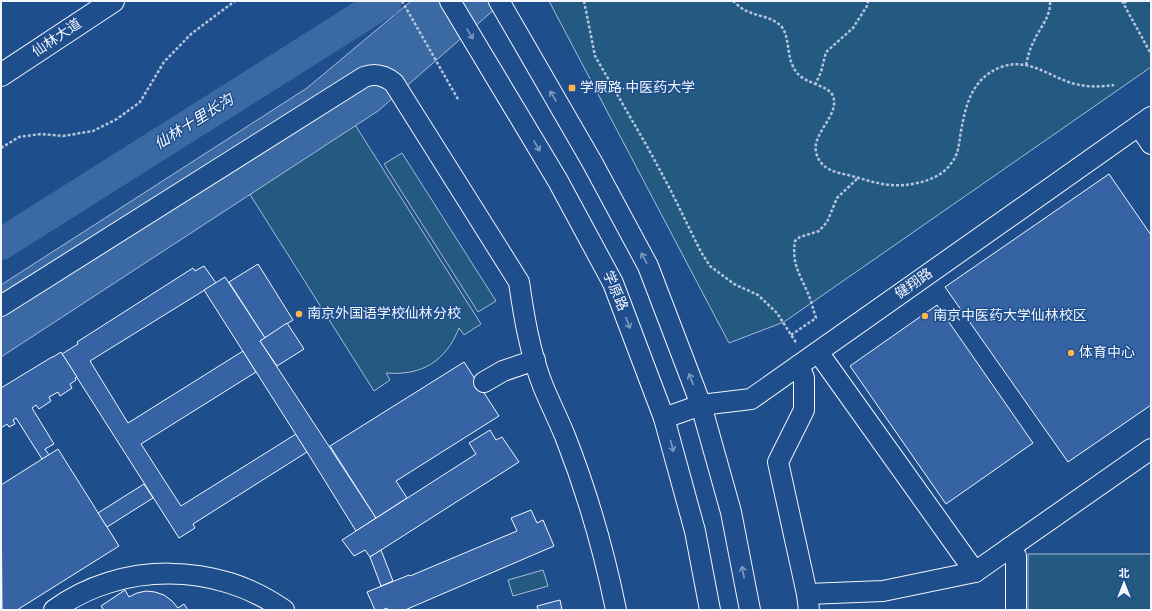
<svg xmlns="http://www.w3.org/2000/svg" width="1152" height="611" viewBox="0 0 1152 611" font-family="'Alegreya Sans','Noto Sans SC',sans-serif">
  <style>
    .green { fill: #245a82; stroke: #a8bbd7 }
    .water { fill: #3b69a3; stroke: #a8bbd7 }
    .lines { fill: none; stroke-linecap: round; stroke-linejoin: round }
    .river { stroke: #3b69a3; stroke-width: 32 }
    .building { fill: #3563a3; stroke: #f2f6ff }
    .minor-casing { stroke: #f2f6ff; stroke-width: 22 }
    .major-casing { stroke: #f2f6ff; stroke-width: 24 }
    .path { stroke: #b3c4dc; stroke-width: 2.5; stroke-dasharray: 3 2; stroke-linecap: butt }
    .minor { stroke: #1f4e8c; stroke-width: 20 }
    .major { stroke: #1f4e8c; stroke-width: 22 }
    .oneway { stroke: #7e9ac0 }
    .poi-dot { fill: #ffb74d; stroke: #1f4e8c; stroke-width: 1.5 }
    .labels { text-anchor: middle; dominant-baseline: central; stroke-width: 3; stroke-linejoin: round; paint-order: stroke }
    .street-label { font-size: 14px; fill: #f2f6ff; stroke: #1f4e8c }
    .poi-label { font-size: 14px; fill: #f2f6ff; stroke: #1f4e8c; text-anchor: start }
    .water-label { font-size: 15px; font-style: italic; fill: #f2f6ff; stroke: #1f4e8c }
  </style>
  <rect width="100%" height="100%" fill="#1f4e8c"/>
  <g class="green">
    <path d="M549,1H1151V67L784,322L729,343Z"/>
    <path d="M352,120L481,324L464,335L459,328C446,361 422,376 386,373L390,380L374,391L244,185Z"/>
    <path d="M402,153L496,301L478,312L384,164Z"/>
    <rect x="1028" y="554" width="123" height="56"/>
    <path d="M543,570L548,586L513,596L508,580Z"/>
  </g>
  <path class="water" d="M411,1H504L378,111L1,357V285L307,88Z"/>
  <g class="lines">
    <path class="river" d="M1,244L386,1"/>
  </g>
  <g class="building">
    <path d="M1109,174L1151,235V405L1068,462L945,287Z"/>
    <path d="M258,264L293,320L265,338L229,282Z"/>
    <path d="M204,266L216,283L90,361L128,423L243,351L256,372L141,444L181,506L296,434L307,452L193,524L195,528L179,538L62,354L78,344L77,342L193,268L195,271Z"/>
    <path d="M225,277L265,338L260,341L376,518L356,531L307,452L204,290Z"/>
    <path d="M937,305L1033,443L946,504L850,366Z"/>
    <path d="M287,323L304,349L277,366L260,341Z"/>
    <path d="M61,352L77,377L75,378L76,380L70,384L72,388L60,396L58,392L49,397L51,401L39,409L36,405L32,408L54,444L45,449L49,455L42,459L16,418L13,420L15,424L9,427L7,424L1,428V388L52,357H53Z"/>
    <path d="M464,362L499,416L396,481L407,498L376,518L330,446Z"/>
    <path d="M490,430L496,440L502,437L519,462L370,557L365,550L354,556L342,540L476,454L469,443Z"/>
    <path d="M58,449L119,546L17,610H2L1,485Z"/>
    <path d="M144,484L153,498L107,527L98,513Z"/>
    <path d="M531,510L537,523L543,520L554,546L405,610H388L387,608L382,610H375L367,592L409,575L410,576L517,531L511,518Z"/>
    <path d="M381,550L393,581L381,586L370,557Z"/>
    <path d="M125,590L129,597L137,593L146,591L155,592L164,595L172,601L178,608L184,604L188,610H104L101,606Z"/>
    <path d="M560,600L562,610H538L537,606Z"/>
  </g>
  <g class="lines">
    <defs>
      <g id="minor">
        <path d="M450,1L558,181L613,283L664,418L695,531L710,610"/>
        <path d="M499,1L592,162L648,266L701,405L731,512L750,610"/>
        <path d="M1139,126L1151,144"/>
        <path d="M1,306L364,77C375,73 384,75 394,83L519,282C524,317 530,353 543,386C550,403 558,419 565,436C587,492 604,551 616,610"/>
        <path d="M818,352L975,572"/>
        <path d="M799,365L804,378V410L778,462L807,594L809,610"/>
        <path d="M484,382L503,371L535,360"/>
        <path d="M664,418L701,405L751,399L1151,117"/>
        <path d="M1009,548L1016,556V610"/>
        <path d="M807,594L883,591L975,572L1151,449"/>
        <path d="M54,610C121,561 217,562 284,610"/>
      </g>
      <path id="major" d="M1,75L113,1"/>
    </defs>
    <use href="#minor" class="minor-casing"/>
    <use href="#major" class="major-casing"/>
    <g class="path">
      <path d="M402,1L459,101"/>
      <path d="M584,1L595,56L648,148L670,189L701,252L710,266L734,284L758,295L777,313L797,344"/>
      <path d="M733,1C736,3 739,7 743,9C754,16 771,16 781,26C791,37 785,60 798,74C807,84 828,85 833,96C840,115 812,133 816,152C820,169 834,172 848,175C867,180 885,187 905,185C922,183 942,178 952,162C958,155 959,145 960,137C965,108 970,79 1001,67C1029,57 1049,77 1075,84C1088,87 1101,87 1114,85"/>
      <path d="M1122,1L1151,54"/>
      <path d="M1124,3L1127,1"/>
      <path d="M1026,65C1028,56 1030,48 1034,41C1040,27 1051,17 1050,1"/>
      <path d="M815,85L821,72L826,52L853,28L867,6L868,1"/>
      <path d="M1,148L19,137L41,134L63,136L93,131L117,119L140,102L164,62L191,34L235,1"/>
      <path d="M791,335L816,318C813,309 811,300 807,291C798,271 792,263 795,241L800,237L819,231L827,222L837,198L858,178"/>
    </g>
    <use href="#minor" class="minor"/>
    <use href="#major" class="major"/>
  </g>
  <defs><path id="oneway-shaft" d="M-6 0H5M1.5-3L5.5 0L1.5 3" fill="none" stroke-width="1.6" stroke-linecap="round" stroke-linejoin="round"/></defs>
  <g class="oneway">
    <use href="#oneway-shaft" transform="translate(470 34) rotate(59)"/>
    <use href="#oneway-shaft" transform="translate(553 96) rotate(-121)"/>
    <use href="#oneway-shaft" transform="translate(537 146) rotate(59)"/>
    <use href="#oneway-shaft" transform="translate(644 258) rotate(-118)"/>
    <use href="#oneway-shaft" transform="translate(628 323) rotate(69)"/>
    <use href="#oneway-shaft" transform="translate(691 379) rotate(-111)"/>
    <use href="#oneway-shaft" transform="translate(672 446) rotate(75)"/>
    <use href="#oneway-shaft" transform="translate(743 572) rotate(-101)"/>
  </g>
  <g class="poi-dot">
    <rect x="568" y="84" width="8" height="8" rx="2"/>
    <circle cx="299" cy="314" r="4"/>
    <circle cx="925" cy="316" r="4"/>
    <circle cx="1071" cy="353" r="4"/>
  </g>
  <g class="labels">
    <g class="street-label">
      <text transform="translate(57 38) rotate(-34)">仙林大道</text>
      <text transform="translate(914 284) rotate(-35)">健翔路</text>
      <text transform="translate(615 291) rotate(67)">学原路</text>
    </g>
    <g class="poi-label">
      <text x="580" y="88">学原路·中医药大学</text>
      <text x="307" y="314">南京外国语学校仙林分校</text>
      <text x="933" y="316">南京中医药大学仙林校区</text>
      <text x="1079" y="353">体育中心</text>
    </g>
    <g class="water-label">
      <text transform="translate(194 122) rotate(-32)">仙林十里长沟</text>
    </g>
  </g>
  <rect width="1152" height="611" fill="none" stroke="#f2f6ff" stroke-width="4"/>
  <g transform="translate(1124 583)" stroke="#1f4e8c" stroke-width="3" paint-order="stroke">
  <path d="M0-3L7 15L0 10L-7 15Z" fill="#f2f6ff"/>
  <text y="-6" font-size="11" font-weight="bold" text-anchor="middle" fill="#f2f6ff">北</text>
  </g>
</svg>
